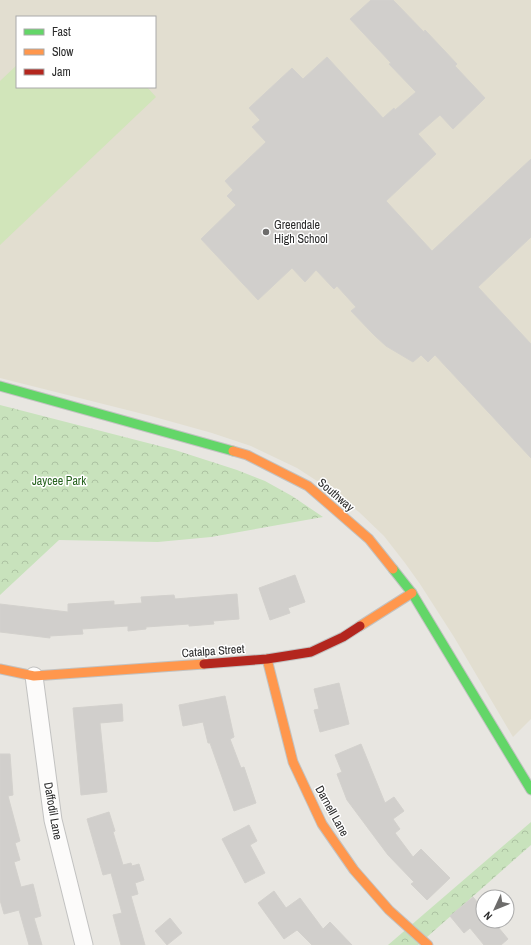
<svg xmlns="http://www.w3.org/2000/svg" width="531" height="945" viewBox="0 0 531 945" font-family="'Archivo Narrow',sans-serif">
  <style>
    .education { fill: #e2ded0; fill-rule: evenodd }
    .park { fill: url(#park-crowns) }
    .pitch { fill: #d1e5ba }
    .building { fill: #d1cfcc; stroke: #d3d1cd }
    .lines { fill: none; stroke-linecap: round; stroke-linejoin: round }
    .street-casing { stroke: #c2c2c1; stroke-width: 19 }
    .fast-casing { stroke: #c2c2c1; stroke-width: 11 }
    .slow-casing { stroke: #c2c2c1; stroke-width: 11 }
    .jam-casing { stroke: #c2c2c1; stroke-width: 11 }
    .street { stroke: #fcfbfa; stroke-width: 17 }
    .fast { stroke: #63d668; stroke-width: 9 }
    .slow { stroke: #ff974d; stroke-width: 9 }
    .jam { stroke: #b3261e; stroke-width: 9 }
    .poi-dot { fill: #6d6c6b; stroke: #fff; stroke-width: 1.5 }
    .labels { text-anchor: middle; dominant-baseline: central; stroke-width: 3; stroke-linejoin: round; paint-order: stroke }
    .poi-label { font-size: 12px; fill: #2b2b2b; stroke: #fff; text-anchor: start }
    .park-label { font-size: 12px; fill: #27631f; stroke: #fff }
    .street-label { font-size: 12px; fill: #2b2b2b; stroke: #fff }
  </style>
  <defs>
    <pattern id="park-crowns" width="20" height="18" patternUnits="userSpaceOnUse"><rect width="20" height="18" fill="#c8e2bc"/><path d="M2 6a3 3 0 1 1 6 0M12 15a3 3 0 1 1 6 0" fill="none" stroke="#acc2a2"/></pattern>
  </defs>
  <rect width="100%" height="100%" fill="#e8e6e1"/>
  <path class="education" d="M0,0H531V719L513,737L454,637L420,584L405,563L384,536L359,512L331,490L297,468L251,446L212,433L151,416L0,378ZM17,17H155V87H17Z"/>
  <g class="park">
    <path d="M0,405L175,450L237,470L265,481L292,496L323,517L211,537L158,542L59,540L0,595Z"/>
    <path d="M531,822V845L418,945H388Z"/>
  </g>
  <path class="pitch" d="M17,65V87H147L156,97L0,245V81Z"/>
  <g class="building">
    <path d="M371,0H393L424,32L425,30L457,64L455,66L485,98L453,129L440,115L418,134L436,154L386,201L432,251L531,159V237L478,287L531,344V458L435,355L428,362L421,355L413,362L386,346L374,335L351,311L356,307L337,286L334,289L316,270L305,282L292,268L258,300L201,239L236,205L227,196L233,190L225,181L266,142L252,127L260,120L249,108L292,68L303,79L327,57L383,118L394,108L395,110L416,92L389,64L391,63L350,19Z"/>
    <path d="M295,575L305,602L288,608L290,613L270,620L259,588Z"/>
    <path d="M237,594L239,619L213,621L214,624L189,626V624L146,627V629L128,631V626L82,629L83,634L50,636V638L0,632V604L68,612V604L114,601V605L142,603L141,597L174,595L175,599Z"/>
    <path d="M339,683L349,724L320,732L314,710L319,709L314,689Z"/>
    <path d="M225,696L234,737L230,739L241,768L244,767L256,803L234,811L210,743H208L203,722L183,726L179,705Z"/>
    <path d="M122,704L123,721L100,723L107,792L81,795L73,708Z"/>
    <path d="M361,744L385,803L394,797L404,811L393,819L400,829L395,833L413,857L421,849L450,878L427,900L411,884L414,882L388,855L347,800L337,774L342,772L335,755Z"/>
    <path d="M0,754H10L13,795L8,796L20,841L15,843L20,860L14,862L21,887L33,884L41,916L34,918L42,945H29L19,910L4,914L0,900Z"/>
    <path d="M109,812L115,831L113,832L123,865L131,863L132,866L139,864L144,880L135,883L138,894L131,896L145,945H121L113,915L122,913L111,873L103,875L87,819Z"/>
    <path d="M249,825L257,841L250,845L265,873L245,883L222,839Z"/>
    <path d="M274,891L286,908L300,898L323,929L330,922L352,945H312L297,930L284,939L258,903Z"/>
    <path d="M473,897L483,909V921H493L508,939L501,945H484L470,928L464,933L450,916Z"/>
    <path d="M170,918L182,933L167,945L155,931Z"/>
  </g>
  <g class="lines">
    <defs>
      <path id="street" d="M34,676L53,820L84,945"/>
      <g id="fast">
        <path d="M0,386L233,451"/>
        <path d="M393,569L412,593L531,790"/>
      </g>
      <g id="slow">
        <path d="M233,451L247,455L308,486L369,539L393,569"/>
        <path d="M360,626L412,593"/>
        <path d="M267,659L293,762L322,824L354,870L389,910L428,945"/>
        <path d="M0,669L34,676L204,664"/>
      </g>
      <path id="jam" d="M204,664L267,659L311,652L343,637L360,626"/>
    </defs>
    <use href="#street" class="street-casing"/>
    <use href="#fast" class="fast-casing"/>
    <use href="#slow" class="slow-casing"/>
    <use href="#jam" class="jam-casing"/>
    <use href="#street" class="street"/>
    <use href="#fast" class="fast"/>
    <use href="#slow" class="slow"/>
    <use href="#jam" class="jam"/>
  </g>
  <circle class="poi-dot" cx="266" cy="232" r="4"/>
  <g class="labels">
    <g class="poi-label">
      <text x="274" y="225">Greendale<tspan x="274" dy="14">High School</tspan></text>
    </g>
    <g class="park-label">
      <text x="59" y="481">Jaycee Park</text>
    </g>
    <g class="street-label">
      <text transform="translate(336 495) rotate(41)">Southway</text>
      <text transform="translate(213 651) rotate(-4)">Catalpa Street</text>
      <text transform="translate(53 811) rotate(80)">Daffodil Lane</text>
      <text transform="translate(332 811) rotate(61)">Darnell Lane</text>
    </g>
  </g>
  <rect x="16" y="16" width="140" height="72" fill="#ffffff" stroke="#aaaaaa"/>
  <rect x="24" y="29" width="20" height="6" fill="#63d668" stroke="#aaaaaa"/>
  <text x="52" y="36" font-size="12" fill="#2b2b2b">Fast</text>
  <rect x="24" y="49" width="20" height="6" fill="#ff974d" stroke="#aaaaaa"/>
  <text x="52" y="56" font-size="12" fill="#2b2b2b">Slow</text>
  <rect x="24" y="69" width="20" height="6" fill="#b3261e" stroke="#aaaaaa"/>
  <text x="52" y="76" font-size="12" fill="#2b2b2b">Jam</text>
  <g transform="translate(495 909) rotate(226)"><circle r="19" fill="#ffffff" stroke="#aaaaaa"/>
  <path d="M0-3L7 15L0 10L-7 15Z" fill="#6d6c6b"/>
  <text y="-6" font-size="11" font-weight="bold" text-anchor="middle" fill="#2b2b2b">N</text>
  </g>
</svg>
